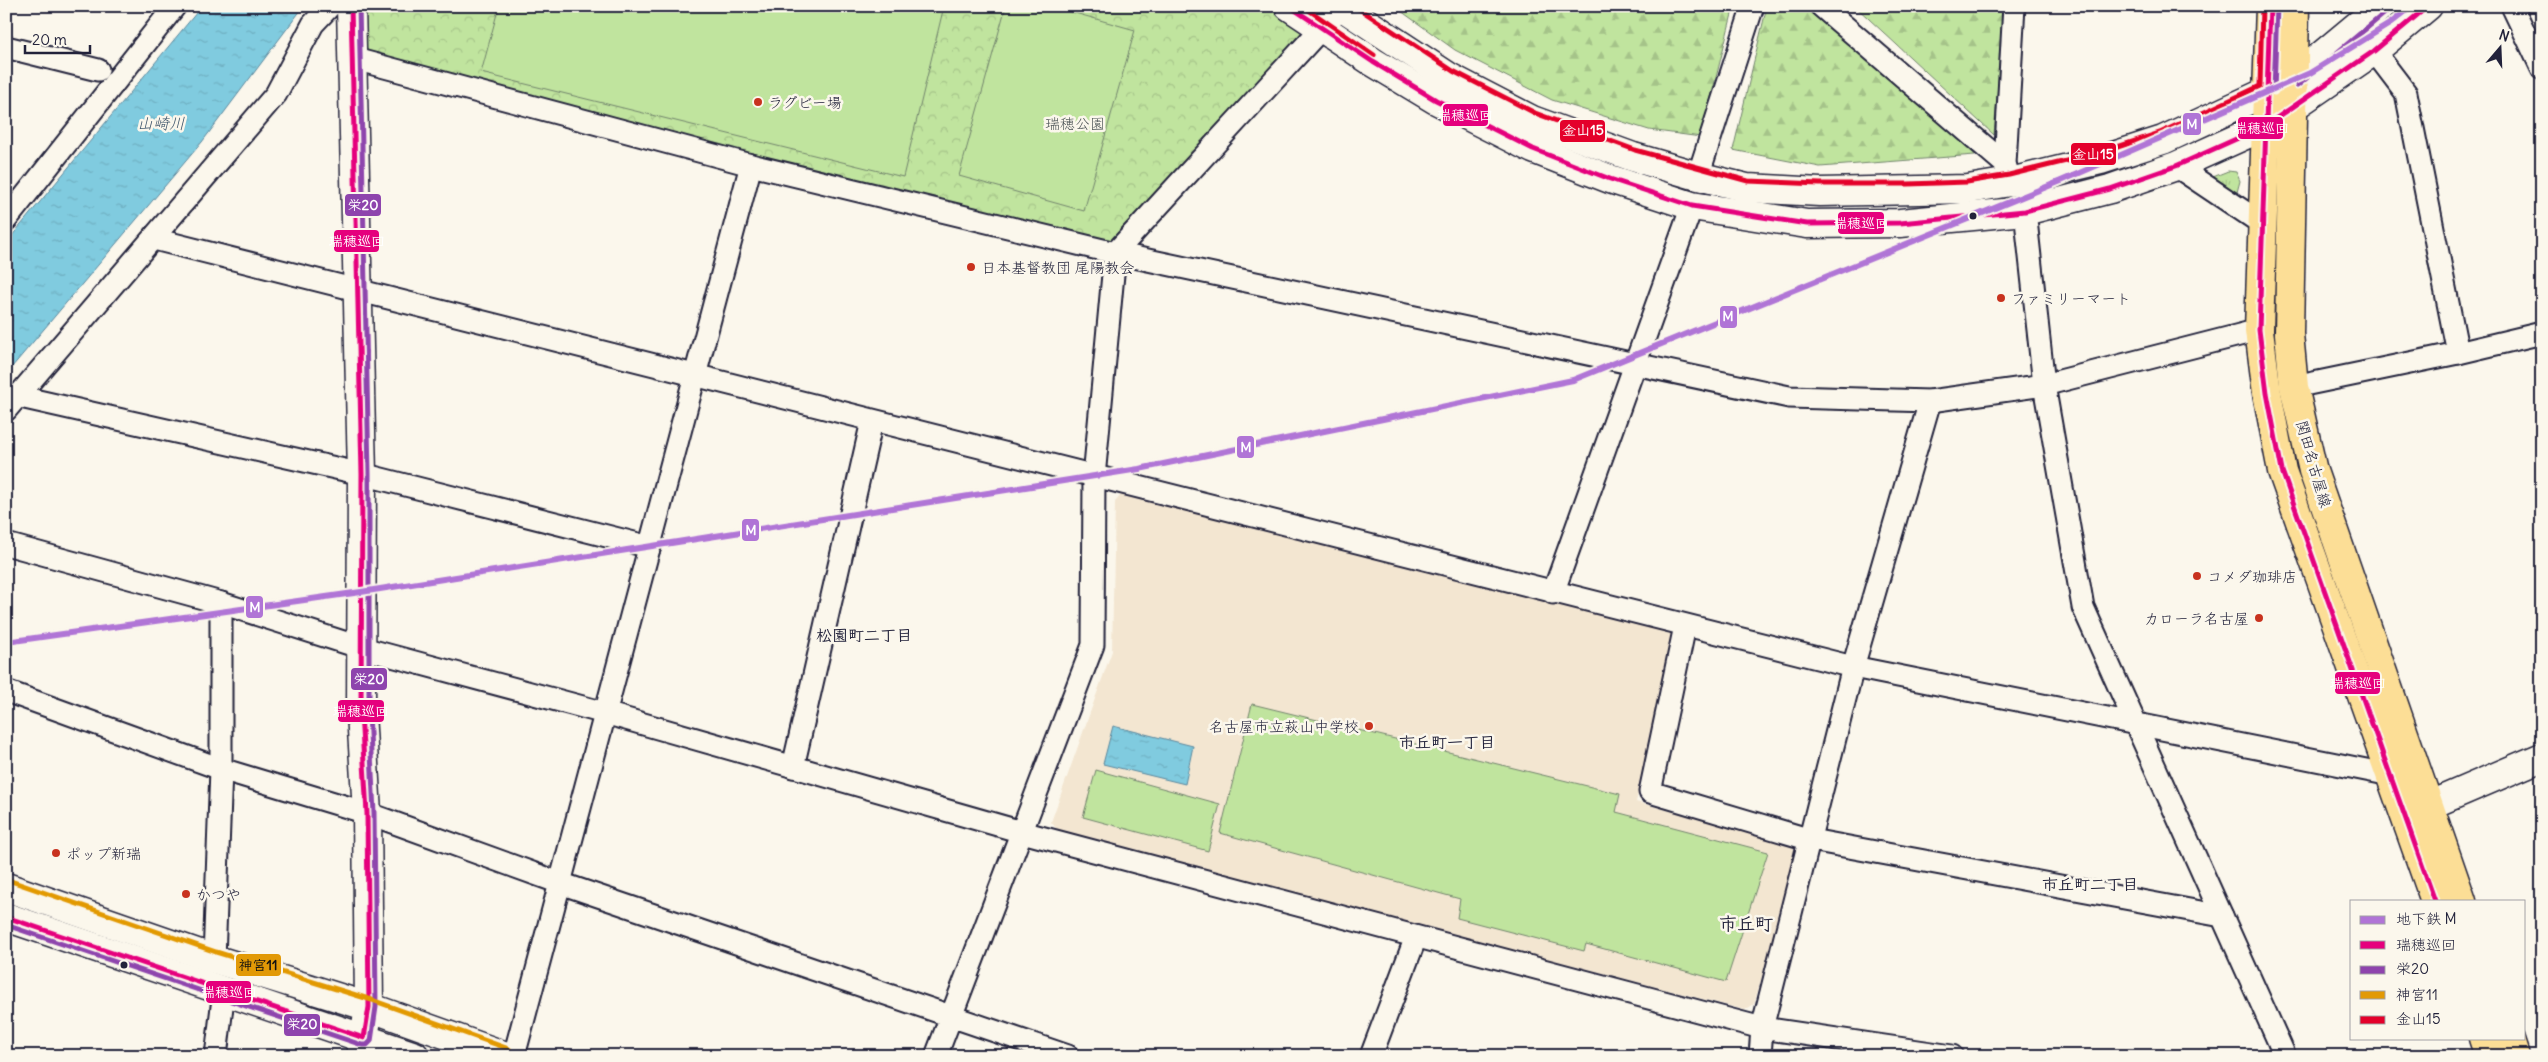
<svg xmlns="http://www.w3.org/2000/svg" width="2548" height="1062" viewBox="0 0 2548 1062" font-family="Delius,'Klee One',sans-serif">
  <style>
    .built { fill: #f3e6d1 }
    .grass { fill: url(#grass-tufts); stroke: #71836c }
    .forest { fill: url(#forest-firs); stroke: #71836c }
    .park { fill: url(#park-crowns); stroke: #71836c }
    .pitch { fill: #c0e49e; stroke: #71836c }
    .water { fill: url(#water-ripples); stroke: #5a879d }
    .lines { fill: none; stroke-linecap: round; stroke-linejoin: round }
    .street-casing { stroke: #22223b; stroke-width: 25 }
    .secondary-casing { stroke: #22223b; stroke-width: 31 }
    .primary-casing { stroke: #22223b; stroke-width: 31 }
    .street { stroke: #fbf7ec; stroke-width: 21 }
    .secondary { stroke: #fbf7ec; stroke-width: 28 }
    .primary { stroke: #fcde96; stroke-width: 28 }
    .bus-1-casing { stroke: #fbf7ec; stroke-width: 9 }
    .bus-2-casing { stroke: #fbf7ec; stroke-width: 9 }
    .bus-3-casing { stroke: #fbf7ec; stroke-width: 9 }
    .bus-4-casing { stroke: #fbf7ec; stroke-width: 9 }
    .bus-1 { stroke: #e5007d; stroke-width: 5 }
    .bus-2 { stroke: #8e44ad; stroke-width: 5 }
    .bus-3 { stroke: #e29906; stroke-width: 5 }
    .bus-4 { stroke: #e4002b; stroke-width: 5 }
    .metro-1-casing { stroke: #fbf7ec; stroke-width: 10 }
    .metro-1 { stroke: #b074d6; stroke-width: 6 }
    .poi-dot { fill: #c8321e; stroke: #fbf7ec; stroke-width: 2 }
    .bus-dot { fill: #22223b; stroke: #fbf7ec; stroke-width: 2 }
    .labels { text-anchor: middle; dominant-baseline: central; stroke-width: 5; stroke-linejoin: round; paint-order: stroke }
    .poi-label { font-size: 15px; fill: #22223b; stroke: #fbf7ec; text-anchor: start }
    .park-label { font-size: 15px; fill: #4a5254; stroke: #fbf7ec }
    .street-label { font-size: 15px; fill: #22223b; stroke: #fbf7ec }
    .water-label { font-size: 16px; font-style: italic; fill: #3e556c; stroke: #fbf7ec }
    .neighbourhood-label { font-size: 16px; font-weight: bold; fill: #22223b; stroke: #fbf7ec }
    .quarter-label { font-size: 18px; font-weight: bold; fill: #22223b; stroke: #fbf7ec }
    .line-badge { stroke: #fbf7ec; stroke-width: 2 }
    .badge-label { font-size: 14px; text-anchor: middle; font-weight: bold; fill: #fff }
    .pale-badge-label { font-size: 14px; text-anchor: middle; font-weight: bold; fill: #111 }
  </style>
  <defs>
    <pattern id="grass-tufts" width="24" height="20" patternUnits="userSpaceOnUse" patternTransform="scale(1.25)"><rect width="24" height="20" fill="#c0e49e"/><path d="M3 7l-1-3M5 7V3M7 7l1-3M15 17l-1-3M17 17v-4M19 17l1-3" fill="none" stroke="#a5c389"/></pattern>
    <pattern id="forest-firs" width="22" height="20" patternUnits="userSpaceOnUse" patternTransform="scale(1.25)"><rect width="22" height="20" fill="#c0e49e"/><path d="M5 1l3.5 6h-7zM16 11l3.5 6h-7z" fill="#a5c389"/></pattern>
    <pattern id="park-crowns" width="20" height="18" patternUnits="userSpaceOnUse" patternTransform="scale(1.25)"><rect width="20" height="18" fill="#c0e49e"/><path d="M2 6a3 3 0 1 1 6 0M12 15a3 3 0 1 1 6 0" fill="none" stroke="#a5c389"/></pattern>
    <pattern id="water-ripples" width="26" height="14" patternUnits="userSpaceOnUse" patternTransform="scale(1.25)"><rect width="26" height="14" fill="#80cbdf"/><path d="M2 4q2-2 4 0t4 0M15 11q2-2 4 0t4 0" fill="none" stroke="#6eaec0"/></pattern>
  </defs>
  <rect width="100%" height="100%" fill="#fbf7ec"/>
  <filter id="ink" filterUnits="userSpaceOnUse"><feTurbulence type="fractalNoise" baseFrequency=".02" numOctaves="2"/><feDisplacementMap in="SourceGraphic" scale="10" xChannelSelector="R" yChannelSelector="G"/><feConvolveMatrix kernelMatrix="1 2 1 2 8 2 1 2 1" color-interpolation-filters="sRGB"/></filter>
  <g filter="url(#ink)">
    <path class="built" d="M1121,495L1667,628L1674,639L1636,802L1787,841L1798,853L1754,1004L1745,1010L1060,833L1051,822L1112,651L1115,502Z"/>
    <path class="grass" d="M2228,171L2236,172L2240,181L2236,196L2208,179Z"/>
    <g class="forest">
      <path d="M1394,6H1734L1701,137L1649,130L1552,100L1455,50Z"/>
      <path d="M1767,6H1819L1975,155L1820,167L1733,150Z"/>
      <path d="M1855,6H2004L1994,135Z"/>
    </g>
    <path class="park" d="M351,6H1342L1115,253L351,58Z"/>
    <g class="pitch">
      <path d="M499,6H944L903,177L481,73Z"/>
      <path d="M1006,6H1050L1135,30L1084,211L959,176Z"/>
      <path d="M1252,704L1620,794L1616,812L1768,852L1726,982L1586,944L1584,951L1457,918L1460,899L1220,833Z"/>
      <path d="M1096,770L1220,804L1208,851L1083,817Z"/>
    </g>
    <g class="water">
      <path d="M202,6H304L202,142L6,374V243Z"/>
      <path d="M1113,726L1193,746L1185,784L1103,764Z"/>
    </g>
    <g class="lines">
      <defs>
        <g id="street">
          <path d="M1821,6L2005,164"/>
          <path d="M2512,6L2542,69"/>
          <path d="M6,47L98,70"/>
          <path d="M2374,51L2406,93L2458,353"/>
          <path d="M351,58L751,165L1115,253L1789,397L1930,401L2044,385L2259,330"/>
          <path d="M2176,166L2264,225"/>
          <path d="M2008,173L2005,164L2014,6"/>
          <path d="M1698,176L1753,6"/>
          <path d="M2025,211L2044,385L2083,607L2285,1056"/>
          <path d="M6,220L175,6"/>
          <path d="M154,239L1853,667L2391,775"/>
          <path d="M2294,387L2458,353L2542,333"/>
          <path d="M16,396L362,474L650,547"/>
          <path d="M6,410L276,94L313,24L330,6"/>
          <path d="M6,544L221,603L362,648L605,713L1022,832L1762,1028L1952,1056"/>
          <path d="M1553,593L1692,206"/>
          <path d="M1685,626L1650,792L1811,840L2222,916"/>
          <path d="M6,691L221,769L367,813L560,883L1068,1056"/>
          <path d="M793,767L872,421"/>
          <path d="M214,959L221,769V603"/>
          <path d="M216,1056L224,990"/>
          <path d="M514,1056L751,165"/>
          <path d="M936,1056L1093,645L1094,477L1115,253L1342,6"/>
          <path d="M1371,1056L1416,937"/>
          <path d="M1760,1056L1762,1028L1853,667L1930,401"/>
        </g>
        <g id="secondary">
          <path d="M351,6L362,474L361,713L367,813L369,1007L361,1056"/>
          <path d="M1289,6L1373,62L1436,100L1533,149L1610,179L1692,206L1807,224L1900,223L2025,211L2110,189L2176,166L2265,126L2374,51L2428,6"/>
          <path d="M1341,6L1449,77L1532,120L1633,157L1698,176L1747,188L1820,192L1968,189L2010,182L2101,160L2163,140L2292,80L2381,6"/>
          <path d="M2411,791L2430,805L2542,757"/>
          <path d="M6,887L214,959L369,1007L506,1056"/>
          <path d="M6,917L415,1056"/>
        </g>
        <g id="primary">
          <path d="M2270,6L2259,330L2267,393L2282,471L2435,901"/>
          <path d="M2295,6L2289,334L2294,387L2313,471L2462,901"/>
          <path d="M2483,1038L2489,1056"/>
          <path d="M2509,1038L2515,1056"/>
        </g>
      </defs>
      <use href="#street" class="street-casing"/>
      <use href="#secondary" class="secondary-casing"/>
      <use href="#primary" class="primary-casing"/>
      <use href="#street" class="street"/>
      <use href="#secondary" class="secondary"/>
      <use href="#primary" class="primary"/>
      <defs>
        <g id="bus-1">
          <path d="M1289,6L1373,62L1436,100L1533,149L1610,179L1692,206L1807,224L1900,223L2025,211L2110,189L2176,166L2265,126L2374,51L2428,6"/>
          <path d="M2270,6L2259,330L2267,393L2282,471L2435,901"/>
          <path d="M6,917L364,1038L369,1007L367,813L361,713L362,474L351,6"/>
        </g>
        <g id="bus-2">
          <path d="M2297,86L2386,12"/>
          <path d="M2274,91L2277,6"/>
          <path d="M6,925L362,1045H367L371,1041L376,1007L374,813L369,713V474L359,6"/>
        </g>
        <path id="bus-3" d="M8,880L216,952L372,1000L509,1049"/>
        <g id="bus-4">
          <path d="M1303,6L1374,55"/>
          <path d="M1355,6L1453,71L1535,113L1635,150L1748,181L1820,184H1908L1967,182L2009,175L2099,153L2160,133L2260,86L2262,6"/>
        </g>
      </defs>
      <use href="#bus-1" class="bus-1-casing"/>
      <use href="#bus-2" class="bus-2-casing"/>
      <use href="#bus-3" class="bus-3-casing"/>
      <use href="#bus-4" class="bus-4-casing"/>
      <use href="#bus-1" class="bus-1"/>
      <use href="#bus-2" class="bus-2"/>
      <use href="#bus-3" class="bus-3"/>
      <use href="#bus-4" class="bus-4"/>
      <defs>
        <path id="metro-1" d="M6,642L361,592L1139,469L1573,380L2061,181L2310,73L2391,23L2412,6"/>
      </defs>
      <use href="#metro-1" class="metro-1-casing"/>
      <use href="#metro-1" class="metro-1"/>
    </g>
  </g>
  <g class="poi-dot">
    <circle cx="758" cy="102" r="5"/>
    <circle cx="971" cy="267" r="5"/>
    <circle cx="2001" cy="298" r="5"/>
    <circle cx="2197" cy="576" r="5"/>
    <circle cx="2259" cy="618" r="5"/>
    <circle cx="1369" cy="726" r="5"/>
    <circle cx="56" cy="853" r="5"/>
    <circle cx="186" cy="894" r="5"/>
  </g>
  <g class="bus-dot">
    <circle cx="1973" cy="216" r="4.5"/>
    <circle cx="124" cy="965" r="4.5"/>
  </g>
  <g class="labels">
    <g class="poi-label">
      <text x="768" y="102">ラグビー場</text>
      <text x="981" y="267">日本基督教団 尾陽教会</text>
      <text x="2011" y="298">ファミリーマート</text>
      <text x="2207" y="576">コメダ珈琲店</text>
      <text x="2249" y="618" text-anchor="end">カローラ名古屋</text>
      <text x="1359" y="726" text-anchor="end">名古屋市立萩山中学校</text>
      <text x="66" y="853">ポップ新瑞</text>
      <text x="196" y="894">かつや</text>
    </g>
    <g class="park-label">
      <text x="1075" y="123">瑞穂公園</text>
    </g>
    <g class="street-label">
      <text transform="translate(2314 464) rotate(74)">関田名古屋線</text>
    </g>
    <g class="water-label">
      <text x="161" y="123">山崎川</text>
    </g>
    <g class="neighbourhood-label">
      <text x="864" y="635">松園町二丁目</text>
      <text x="1447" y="742">市丘町一丁目</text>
      <text x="2090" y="884">市丘町二丁目</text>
    </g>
    <g class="quarter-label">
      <text x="1746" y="923">市丘町</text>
    </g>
  </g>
  <g class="line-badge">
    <rect x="1442" y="103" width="47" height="24" rx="5" fill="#e5007d"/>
    <rect x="2182" y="112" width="20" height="24" rx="5" fill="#b074d6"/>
    <rect x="2237" y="116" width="47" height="24" rx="5" fill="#e5007d"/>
    <rect x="1559" y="119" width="47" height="24" rx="5" fill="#e4002b"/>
    <rect x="2070" y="142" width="47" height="24" rx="5" fill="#e4002b"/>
    <rect x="344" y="193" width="38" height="24" rx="5" fill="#8e44ad"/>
    <rect x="1837" y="211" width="48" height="24" rx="5" fill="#e5007d"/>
    <rect x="333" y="229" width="47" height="24" rx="5" fill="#e5007d"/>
    <rect x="1719" y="305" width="19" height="24" rx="5" fill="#b074d6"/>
    <rect x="1236" y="435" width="19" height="24" rx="5" fill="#b074d6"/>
    <rect x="741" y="518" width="19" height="24" rx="5" fill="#b074d6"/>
    <rect x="245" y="595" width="19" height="24" rx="5" fill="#b074d6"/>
    <rect x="350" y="667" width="38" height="24" rx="5" fill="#8e44ad"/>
    <rect x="2334" y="671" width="47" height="24" rx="5" fill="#e5007d"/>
    <rect x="337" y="699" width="48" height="24" rx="5" fill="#e5007d"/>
    <rect x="235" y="953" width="47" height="24" rx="5" fill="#e29906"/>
    <rect x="205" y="980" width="47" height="24" rx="5" fill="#e5007d"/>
    <rect x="283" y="1013" width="38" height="24" rx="5" fill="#8e44ad"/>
  </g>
  <g class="badge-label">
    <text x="1465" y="120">瑞穂巡回</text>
    <text x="2192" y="129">M</text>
    <text x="2261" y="133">瑞穂巡回</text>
    <text x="1583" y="135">金山15</text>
    <text x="2093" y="159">金山15</text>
    <text x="363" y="210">栄20</text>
    <text x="1861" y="228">瑞穂巡回</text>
    <text x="357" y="246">瑞穂巡回</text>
    <text x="1728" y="321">M</text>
    <text x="1246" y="452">M</text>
    <text x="751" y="535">M</text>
    <text x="255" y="612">M</text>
    <text x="369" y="684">栄20</text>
    <text x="2358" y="688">瑞穂巡回</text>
    <text x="361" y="716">瑞穂巡回</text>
    <text x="229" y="997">瑞穂巡回</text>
    <text x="302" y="1029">栄20</text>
  </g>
  <g class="pale-badge-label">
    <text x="258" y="970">神宮11</text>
  </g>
  <rect width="2548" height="1062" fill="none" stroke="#fbf7ec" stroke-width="25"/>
  <rect x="12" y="12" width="2523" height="1037" fill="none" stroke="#22223b" stroke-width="2" filter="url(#ink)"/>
  <rect x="2350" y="900" width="175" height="140" fill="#fbf7ec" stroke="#a4a2a5"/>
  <rect x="2360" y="916" width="25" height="8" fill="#b074d6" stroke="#a4a2a5"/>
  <text x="2396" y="924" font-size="15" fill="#22223b">地下鉄 M</text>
  <rect x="2360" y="941" width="25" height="8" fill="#e5007d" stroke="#a4a2a5"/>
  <text x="2396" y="950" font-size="15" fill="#22223b">瑞穂巡回</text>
  <rect x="2360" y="966" width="25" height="8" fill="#8e44ad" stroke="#a4a2a5"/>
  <text x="2396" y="974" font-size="15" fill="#22223b">栄20</text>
  <rect x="2360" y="991" width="25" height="8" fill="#e29906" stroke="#a4a2a5"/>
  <text x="2396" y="1000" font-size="15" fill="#22223b">神宮11</text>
  <rect x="2360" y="1016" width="25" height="8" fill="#e4002b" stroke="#a4a2a5"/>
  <text x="2396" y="1024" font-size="15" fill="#22223b">金山15</text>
  <g transform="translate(2500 48) rotate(19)" stroke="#fbf7ec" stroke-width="4" paint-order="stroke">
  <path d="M0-4L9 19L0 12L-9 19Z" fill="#22223b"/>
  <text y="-8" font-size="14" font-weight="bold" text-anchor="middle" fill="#22223b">N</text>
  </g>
  <path d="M25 45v8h65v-8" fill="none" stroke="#22223b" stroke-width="2.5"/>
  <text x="32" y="45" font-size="15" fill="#22223b" stroke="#fbf7ec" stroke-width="4" paint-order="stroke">20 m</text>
</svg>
